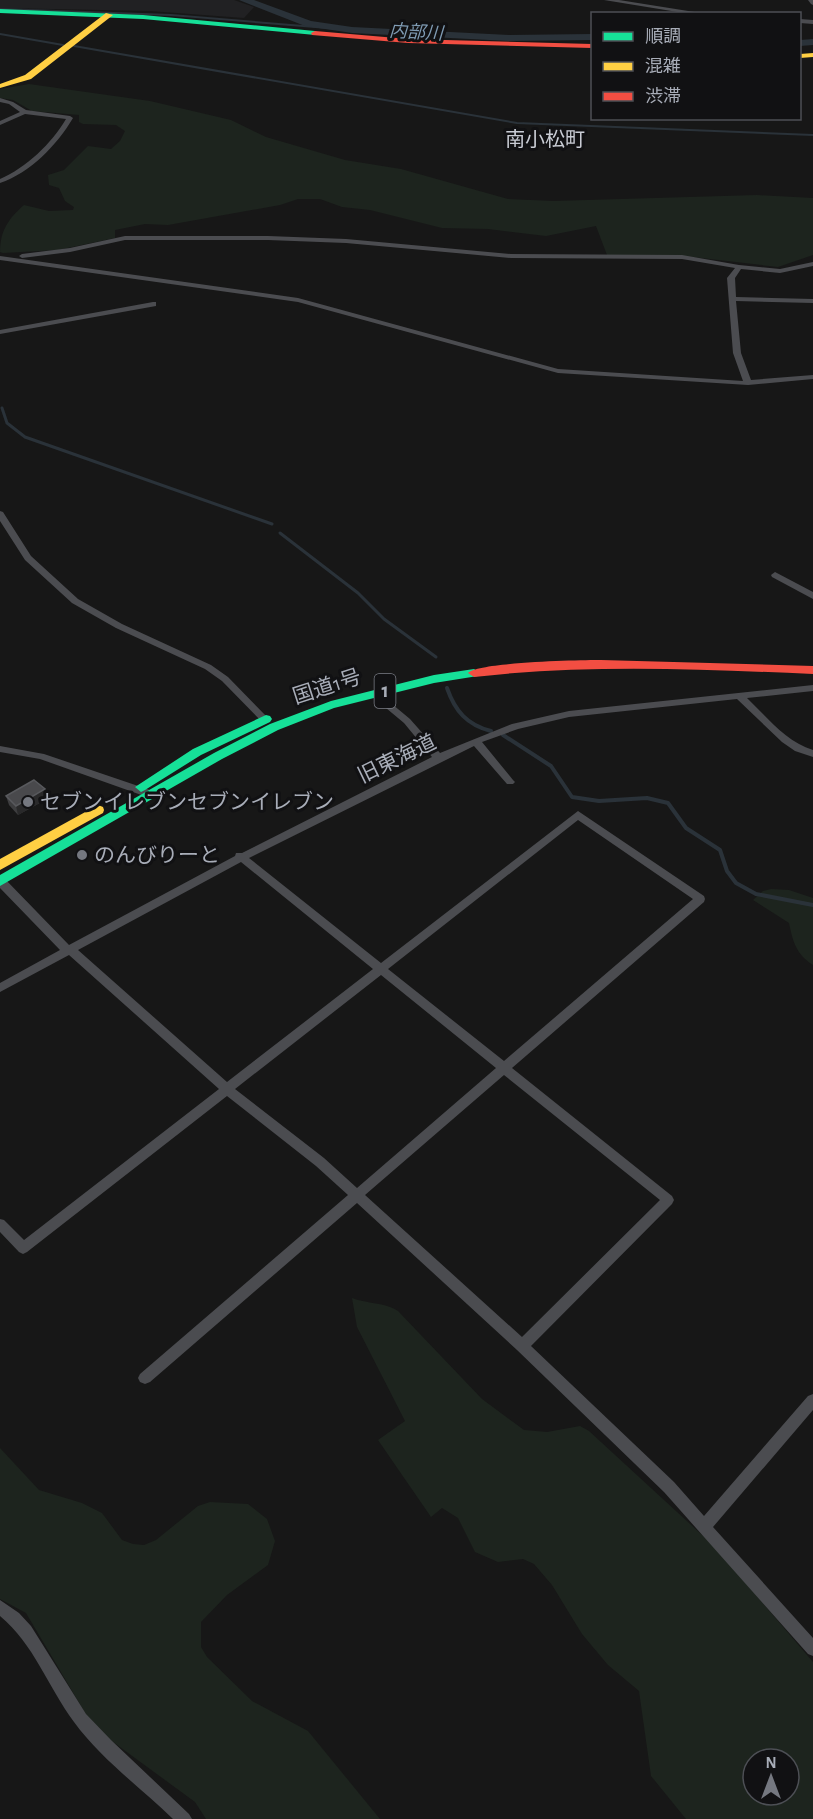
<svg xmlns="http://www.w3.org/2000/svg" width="813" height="1819" viewBox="0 0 813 1819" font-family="'Alegreya Sans','Noto Sans JP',sans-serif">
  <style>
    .built { fill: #212123 }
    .green { fill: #1d241e; fill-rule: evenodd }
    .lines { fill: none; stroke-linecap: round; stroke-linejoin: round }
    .stream-far2 { stroke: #2a3239; stroke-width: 2 }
    .stream-far1 { stroke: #2a3239; stroke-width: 3 }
    .stream { stroke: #2a3239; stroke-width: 4 }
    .river { fill: #2a3239; fill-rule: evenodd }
    .street { fill: #4b4c50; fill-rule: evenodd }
    .fast { fill: #16e098; fill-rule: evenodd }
    .slow { fill: #ffcf43; fill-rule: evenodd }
    .jam { fill: #f24e42; fill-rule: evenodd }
    .wall { fill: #3d3d3f }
    .shaded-wall { fill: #29292a }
    .building { fill: #49494c; stroke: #58595d; stroke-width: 1.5 }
    .poi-dot { fill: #757880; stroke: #111113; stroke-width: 2 }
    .labels { text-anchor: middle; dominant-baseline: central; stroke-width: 6; stroke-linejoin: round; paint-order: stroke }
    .far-water-label { font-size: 18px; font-style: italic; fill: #7f9bb3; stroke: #111113 }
    .far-quarter-label { font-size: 20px; fill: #c9ccd4; stroke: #111113 }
    .shield { fill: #111113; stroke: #7b7e86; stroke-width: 1.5 }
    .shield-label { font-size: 20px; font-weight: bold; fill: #a8adb8 }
    .street-label { font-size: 21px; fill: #a8adb8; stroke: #111113 }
    .poi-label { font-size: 21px; fill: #a8adb8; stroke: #111113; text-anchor: start }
  </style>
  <rect width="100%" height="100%" fill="#171717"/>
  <path class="built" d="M0,0H234L254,7L244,18L150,11L0,8Z"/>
  <g class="green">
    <path d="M29,84L150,101L231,120L266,137L345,160L401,169L508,199L553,201L757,195L813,198V255L778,267L675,255H607L596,226L546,236L488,229L442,228L370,210L342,207L320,199H298L280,205L168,225L145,224L115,230V238L58,250L3,253L0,252C0,231 8,219 24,205L49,211L73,210L74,207L65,201L59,188L49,185L48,175L64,170L88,146L111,149L120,141L125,131L116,125L83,124L79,122V115L32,111L13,100L0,98V89Z"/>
    <path d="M771,889L789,890L813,898V965C796,954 793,942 789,923L753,900L763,891Z"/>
    <path d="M352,1298C368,1304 384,1302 398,1311L482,1399L524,1430L547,1432L580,1426L589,1431L714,1546L813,1662V1819H686L651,1776L639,1691L608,1665L582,1634L552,1585L534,1564L523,1559L498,1562L475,1552L458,1518L442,1508L431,1517L378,1440L405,1421L357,1327ZM753,1759H789V1795H753Z"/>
    <path d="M0,1448L39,1490L82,1503L102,1513L122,1540L133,1544L144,1545L156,1540L198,1506L210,1502L248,1504L267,1519L275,1541L268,1565L227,1595L201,1622V1647L207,1657L252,1701L308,1731L380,1819H206L195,1802L94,1728L26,1613L0,1599Z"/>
  </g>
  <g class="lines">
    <g class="stream-far2">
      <path d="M0,9L171,15L352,30"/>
      <path d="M0,34L63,45"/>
      <path d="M74,46L517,123L813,135"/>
    </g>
    <g class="stream-far1">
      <path d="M2,408L7,423L25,437L272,524"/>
      <path d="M280,533L358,593L384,619L436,657"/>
    </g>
    <g class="stream">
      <path d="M447,688C455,711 467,725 491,731"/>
      <path d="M503,735L551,766L572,797L599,801L647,798L668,803L686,828L720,850L727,871L736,883L756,894L813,905"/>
    </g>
    <g class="river">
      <path d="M239,0H254L311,21L352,27L509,35L592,34V40L509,41L352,33L305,26Z"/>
      <path d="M813,39V45L800,46V40Z"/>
    </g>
    <g class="street">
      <path d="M604,0H619L707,14H690Z"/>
      <path d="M808,0H813V5L811,4Z"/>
      <path d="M800,19L813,20V24L800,23Z"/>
      <path d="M0,98L13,102L26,110L70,116L73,118C57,145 30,173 0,183V179C26,168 52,143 66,119L25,114L0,125V121L20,112L9,104L0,102Z"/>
      <path d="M125,236H268L346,239L511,254L682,255L739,265L780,269L813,262V266L780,273L741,269L735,278L736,297L813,299V303L736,301L741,353L751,380L813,375V379L748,385L558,373L298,302L0,260V256L298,298L558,369L743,381L733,353L727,278L735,268L682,259L511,258L346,243L268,240H125L70,252L22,258L19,256L22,254L70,248Z"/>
      <path d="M153,302H156V306L0,334V330Z"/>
      <path d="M0,511L3,512L31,556L78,599L122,624L211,665L228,677L267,717L269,719L267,721H261L222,681L205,669L116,628L72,603L25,560L0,521Z"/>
      <path d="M775,572L813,592V599L772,577L771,575Z"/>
      <path d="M813,685V691L747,698C767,717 786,742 813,750V757L795,751L782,742L737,699L569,717L518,729L482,742L513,780L515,782L513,784H507L474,746L249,858L381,963L578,811L704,896L705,899L704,902L512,1068L672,1196L674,1200L672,1204L531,1346L674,1482L704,1516L808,1396L813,1394V1410L713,1527L813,1638V1656L808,1654L664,1492L517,1350L357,1203L150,1382L145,1384L140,1382L138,1378L140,1374L348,1195L316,1166L227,1096L27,1252L23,1254L19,1252L0,1232V1219L4,1220L24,1240L219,1089L69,955L0,992V983L60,950L0,888V877L4,878L69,945L235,856L236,853H242L432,757L404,723L380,703L373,693L378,690L381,691L386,699L410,719L440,753L512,724L569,711ZM578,820L693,899L504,1061L388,969ZM241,862L373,969L227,1082L78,950ZM381,975L496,1068L357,1188L324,1158L235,1089ZM504,1075L660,1200L522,1337L365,1195Z"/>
      <path d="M0,746L44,754L150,790L152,793L147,797L40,759L0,752Z"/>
      <path d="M0,1600L19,1613L31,1626L86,1714L111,1740L189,1814L192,1819H173C140,1787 101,1759 74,1722C48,1687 34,1644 0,1616Z"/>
    </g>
    <g class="fast">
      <path d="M0,9L143,15L315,31L319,33L315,35L143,19L0,13Z"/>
      <path d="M474,669L480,673L478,676L434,683L334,708L278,730L222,759L0,886V875L214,753L270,724L331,701L434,675Z"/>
      <path d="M266,715L270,716L272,719L270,722L201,755L145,790L141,792L135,787L193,749Z"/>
    </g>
    <g class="slow">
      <path d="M106,13L113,15L31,79L0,88V84L25,75Z"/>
      <path d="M813,53V57L800,58V54Z"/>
      <path d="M98,805L103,807L104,810L103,813L0,870V859Z"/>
    </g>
    <g class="jam">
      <path d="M315,31L408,39L592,44V48L408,43L312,35L311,33Z"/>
      <path d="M601,660L813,666V674C699,669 587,664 474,677L468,673C479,662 580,660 601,660Z"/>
    </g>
  </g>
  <path class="wall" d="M45,789L47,799L18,815L9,805L6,796Z"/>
  <path class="shaded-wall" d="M45,789L47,799L18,815L16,806Z"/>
  <path class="building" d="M34,780L45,789L16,806L6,796Z"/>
  <g class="poi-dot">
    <circle cx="28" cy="802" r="6"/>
    <circle cx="82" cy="855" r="6"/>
  </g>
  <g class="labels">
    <g class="far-water-label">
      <text transform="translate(416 33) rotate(3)">内部川</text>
    </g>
    <g class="far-quarter-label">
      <text x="545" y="140">南小松町</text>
    </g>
    <rect class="shield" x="374.5" y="674" width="21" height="34" rx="4.5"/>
    <g class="shield-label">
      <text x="385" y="691">1</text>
    </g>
    <g class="street-label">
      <text transform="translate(327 687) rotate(-18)">国道1号</text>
      <text transform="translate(397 759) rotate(-26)">旧東海道</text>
    </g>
    <g class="poi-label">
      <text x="40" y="802">セブンイレブンセブンイレブン</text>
      <text x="94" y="855">のんびりーと</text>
    </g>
  </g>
  <rect x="591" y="12" width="210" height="108" fill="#111113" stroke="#4d4f55" stroke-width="1.5"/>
  <rect x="603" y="32" width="30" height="9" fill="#16e098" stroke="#4d4f55" stroke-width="1.5"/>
  <text x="645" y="42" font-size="18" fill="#a8adb8">順調</text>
  <rect x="603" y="62" width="30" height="9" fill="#ffcf43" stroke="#4d4f55" stroke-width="1.5"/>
  <text x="645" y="72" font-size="18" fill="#a8adb8">混雑</text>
  <rect x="603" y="92" width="30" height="9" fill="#f24e42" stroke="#4d4f55" stroke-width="1.5"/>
  <text x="645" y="102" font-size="18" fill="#a8adb8">渋滞</text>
  <g transform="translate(771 1777)"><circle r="28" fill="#111113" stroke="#4d4f55" stroke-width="1.5"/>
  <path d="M0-4.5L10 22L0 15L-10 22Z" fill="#757880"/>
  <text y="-9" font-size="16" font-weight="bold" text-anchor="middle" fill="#a8adb8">N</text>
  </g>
</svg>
